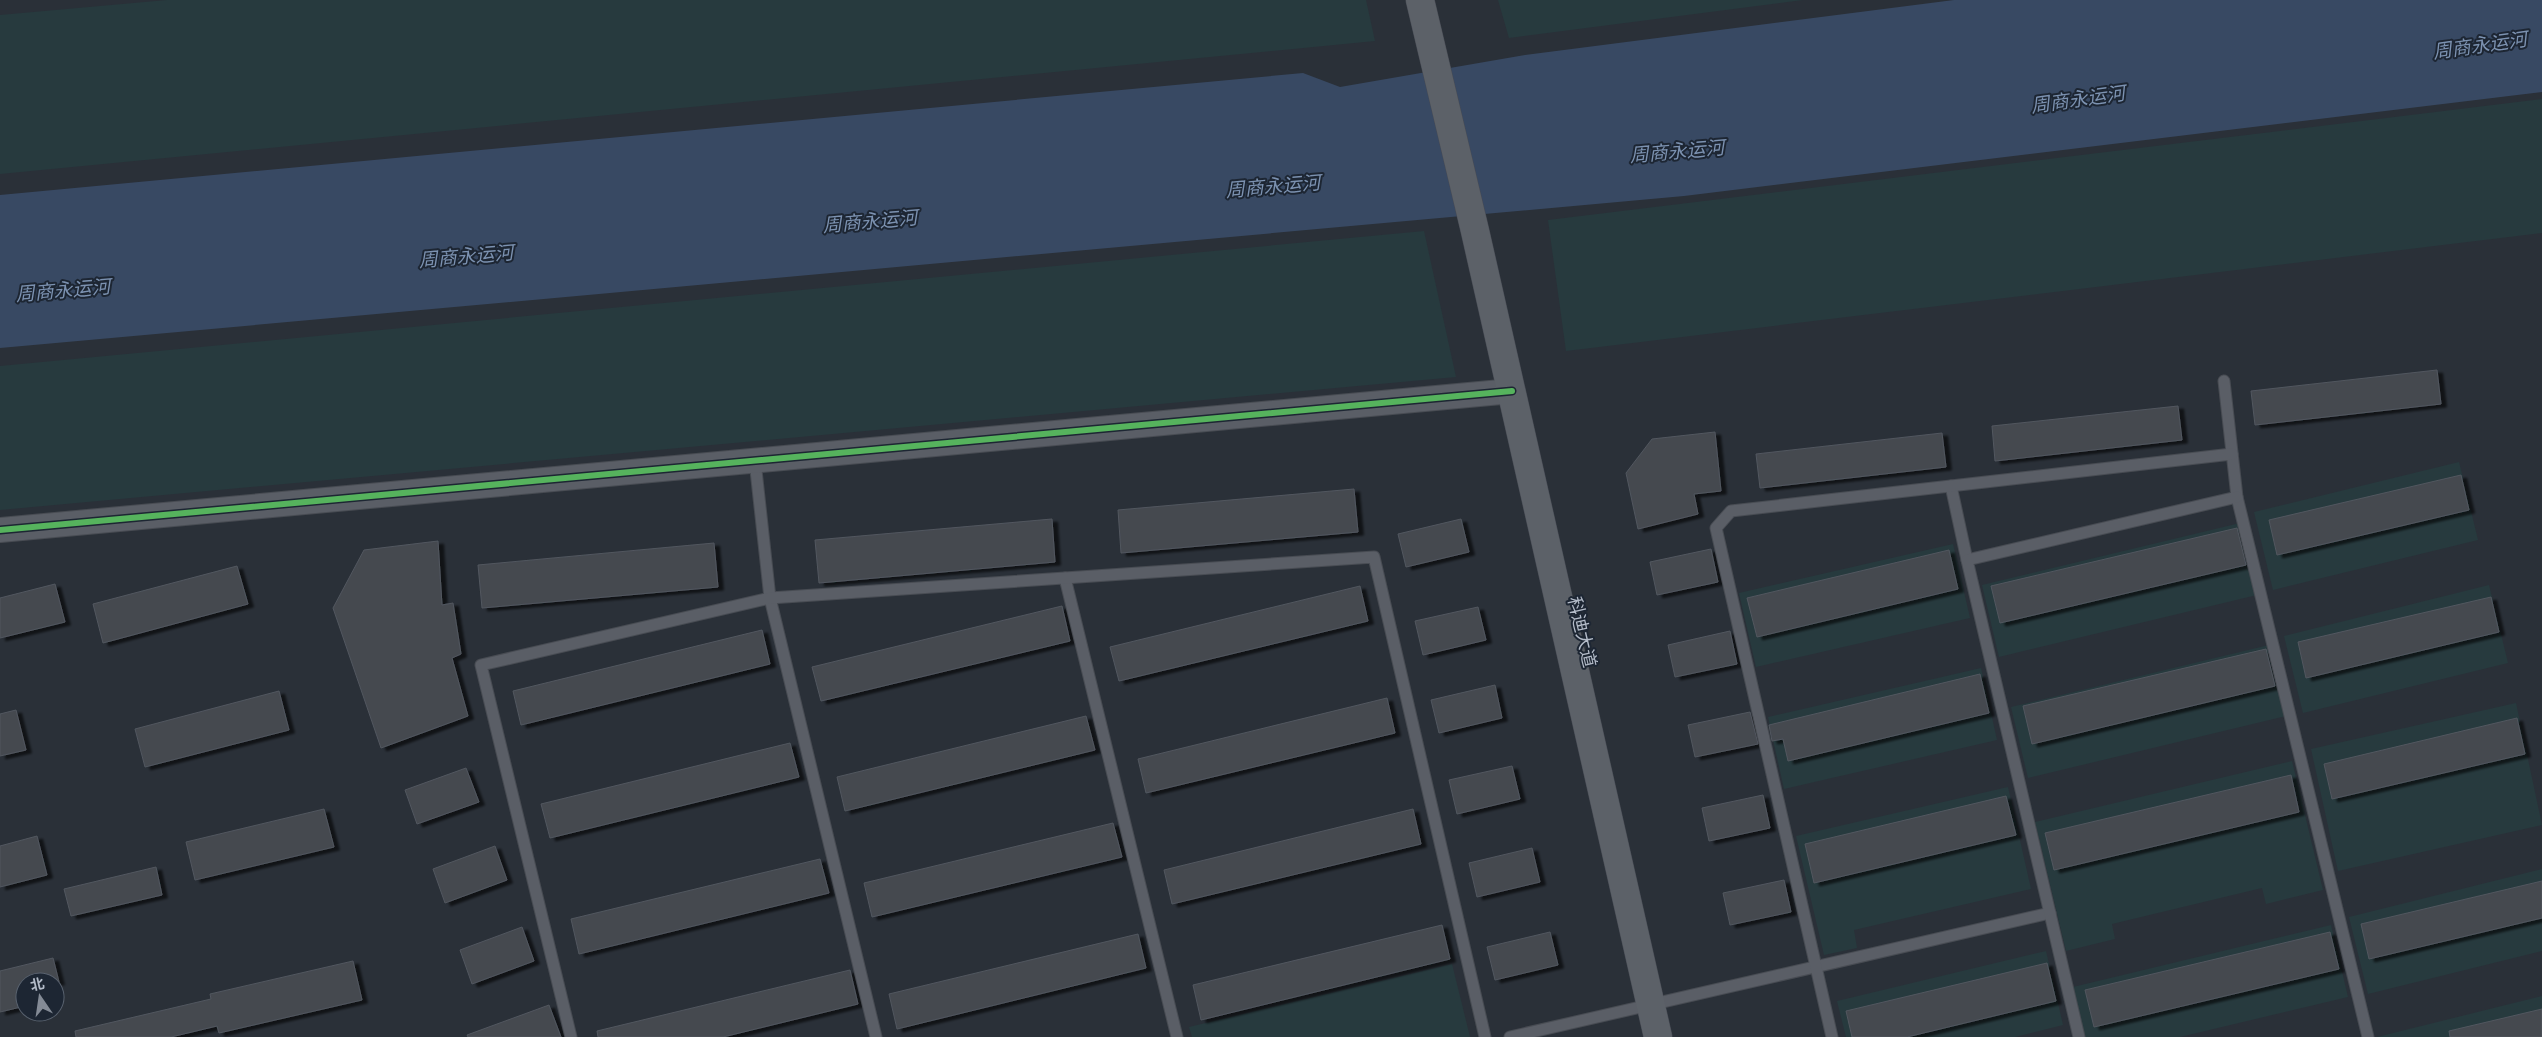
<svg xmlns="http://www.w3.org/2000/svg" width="2542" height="1037" viewBox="0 0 2542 1037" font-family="'Nunito Sans','Noto Sans SC',sans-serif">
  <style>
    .green { fill: #273a3e }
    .water { fill: #384963 }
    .building { fill: #444950; stroke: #52575f; filter: url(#shadow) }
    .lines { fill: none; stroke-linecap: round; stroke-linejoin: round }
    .lane-casing { stroke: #484c53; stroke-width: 13 }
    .street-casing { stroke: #484c53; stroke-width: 26 }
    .primary-casing { stroke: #484c55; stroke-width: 29 }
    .lane { stroke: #5a5e66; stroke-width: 11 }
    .street { stroke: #5a5e66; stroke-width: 24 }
    .primary { stroke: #5c6168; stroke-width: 28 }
    .cycleway-casing { stroke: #1d2633; stroke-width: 9 }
    .cycleway { stroke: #56b35d; stroke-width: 6 }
    .labels { text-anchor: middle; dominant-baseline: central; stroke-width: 4; stroke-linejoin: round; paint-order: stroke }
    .street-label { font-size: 18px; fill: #b4bcc9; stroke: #1d2633 }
    .water-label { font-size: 19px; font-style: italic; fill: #7c92b1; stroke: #1d2633 }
  </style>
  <defs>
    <filter id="shadow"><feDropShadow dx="5.5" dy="3" stdDeviation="1" flood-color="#0009"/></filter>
  </defs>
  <rect width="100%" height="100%" fill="#2a3038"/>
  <g class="green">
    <path d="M167,0H1366L1375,41L0,174V15Z"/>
    <path d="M1498,0H1803L1509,38Z"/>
    <path d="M2542,99V233L1566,351L1548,220Z"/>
    <path d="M1424,231L1456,377L0,510V366Z"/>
    <path d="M2459,462L2478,540L2273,590L2254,512Z"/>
    <path d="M2240,523L2257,595L1999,657L1982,585Z"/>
    <path d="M1953,544L1970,618L1756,667L1739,593Z"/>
    <path d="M2489,585L2508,663L2303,713L2284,636Z"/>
    <path d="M2269,645L2286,716L2028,778L2011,707Z"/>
    <path d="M1981,668L1997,740L1784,789L1768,717Z"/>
    <path d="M2516,703L2542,825L2338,871L2311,749Z"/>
    <path d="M2292,761L2323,890L2266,904L2262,888L2112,924L2115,939L2066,951L2035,822Z"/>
    <path d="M2008,787L2031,889L1854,930L1857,948L1824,955L1796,836Z"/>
    <path d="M2542,869V951L2368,994L2349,917Z"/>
    <path d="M2331,925L2348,997L2180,1037H2085L2073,987Z"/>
    <path d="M2046,951L2063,1025L2015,1037H1846L1837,1001Z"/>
    <path d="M1452,964L1470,1037H1192L1189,1027Z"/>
    <path d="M2542,996V1037H2377Z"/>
  </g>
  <path class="water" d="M1954,0H2542V92L1684,196L0,348V195L1303,73L1340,87L1525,55Z"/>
  <g class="building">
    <path d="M2437,370L2441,404L2255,425L2251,391Z"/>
    <path d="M2178,406L2182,440L1995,461L1992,426Z"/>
    <path d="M1715,432L1721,491L1694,494L1698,514L1638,529L1626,473L1652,439Z"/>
    <path d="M1942,433L1946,467L1760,488L1756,454Z"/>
    <path d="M2461,475L2469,510L2277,555L2269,520Z"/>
    <path d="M1354,489L1358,532L1121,553L1118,510Z"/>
    <path d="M1052,519L1055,562L819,583L815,540Z"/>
    <path d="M1461,519L1469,552L1406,567L1398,534Z"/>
    <path d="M2237,528L2246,565L2000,623L1991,586Z"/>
    <path d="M438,541L442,605L453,603L461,654L452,658L468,716L381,748L333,608L364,550Z"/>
    <path d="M714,543L718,587L482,608L478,565Z"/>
    <path d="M1711,549L1718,582L1657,595L1650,562Z"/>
    <path d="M1949,550L1958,589L1757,637L1747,598Z"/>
    <path d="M237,566L248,604L103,643L93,604Z"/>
    <path d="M55,584L65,622L0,638V598Z"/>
    <path d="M1360,586L1368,621L1119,681L1110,647Z"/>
    <path d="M2491,597L2499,632L2306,678L2298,642Z"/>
    <path d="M1062,606L1070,641L821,701L812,667Z"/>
    <path d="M1478,607L1486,640L1423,655L1415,621Z"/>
    <path d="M762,630L770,664L521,725L513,691Z"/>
    <path d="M1730,631L1737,664L1675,677L1668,645Z"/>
    <path d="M2266,649L2275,686L2032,744L2023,706Z"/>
    <path d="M1980,674L1989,713L1788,761L1783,739L1772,741L1769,725Z"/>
    <path d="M1495,685L1502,718L1439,733L1431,700Z"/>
    <path d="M279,691L289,730L145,767L135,729Z"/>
    <path d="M1387,698L1395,733L1146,793L1138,759Z"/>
    <path d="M16,710L26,750L0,756V714Z"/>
    <path d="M1750,712L1758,744L1695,757L1688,725Z"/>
    <path d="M1086,716L1095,750L845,811L837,777Z"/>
    <path d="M2517,718L2525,754L2332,799L2324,764Z"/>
    <path d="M790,743L799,777L550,838L541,804Z"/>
    <path d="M1512,766L1520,799L1457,814L1449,780Z"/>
    <path d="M466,768L479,802L417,824L405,790Z"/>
    <path d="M2291,775L2299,812L2054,870L2045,833Z"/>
    <path d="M1763,795L1770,828L1709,841L1702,808Z"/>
    <path d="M2006,796L2016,835L1814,883L1805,844Z"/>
    <path d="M324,809L334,847L195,880L186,842Z"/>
    <path d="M1413,809L1421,844L1172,904L1164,870Z"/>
    <path d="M1113,823L1122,857L872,917L864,883Z"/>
    <path d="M37,836L47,875L0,887V846Z"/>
    <path d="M495,846L507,880L445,903L433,869Z"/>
    <path d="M1532,848L1540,882L1477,897L1469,863Z"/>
    <path d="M820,859L829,893L579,954L571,919Z"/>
    <path d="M156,867L162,895L71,916L64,889Z"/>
    <path d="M1784,880L1791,912L1730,925L1723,893Z"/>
    <path d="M2542,881V918L2369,959L2361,924Z"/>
    <path d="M1442,925L1450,959L1201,1020L1193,985Z"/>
    <path d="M522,927L534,961L472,984L460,950Z"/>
    <path d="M1550,932L1558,965L1495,980L1487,947Z"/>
    <path d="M2330,932L2339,969L2094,1027L2085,990Z"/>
    <path d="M1138,934L1146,968L897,1029L889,994Z"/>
    <path d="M53,958L59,982H25V1006L0,1012V971Z"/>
    <path d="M353,961L362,1000L219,1033L217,1026L171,1037H76L75,1031L211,999L210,994Z"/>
    <path d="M2047,963L2056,1001L1907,1037H1852L1846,1011Z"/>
    <path d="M850,970L858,1004L723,1037H598L597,1031Z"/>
    <path d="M549,1005L561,1037H468L467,1035Z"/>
    <path d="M2542,1009V1037H2450L2449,1031Z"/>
  </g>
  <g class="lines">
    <defs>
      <g id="lane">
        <path d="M2224,381L2237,497L2368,1037"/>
        <path d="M755,461L770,598L876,1037"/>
        <path d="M1951,486L1967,560"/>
        <path d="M1065,578L1177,1037"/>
        <path d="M571,1037L481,665L770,598L1374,557L1485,1037"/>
        <path d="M1510,1037L2050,913"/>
        <path d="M1832,1037L1716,528L1731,511L2232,454"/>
        <path d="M2079,1037L1967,560L2237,497"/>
      </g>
      <path id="street" d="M0,530L1512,391"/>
      <path id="primary" d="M1420,0L1475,231L1658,1037"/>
    </defs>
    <use href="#lane" class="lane-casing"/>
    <use href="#street" class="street-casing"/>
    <use href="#primary" class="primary-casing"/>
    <use href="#lane" class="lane"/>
    <use href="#street" class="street"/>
    <use href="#primary" class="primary"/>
    <defs>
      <path id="cycleway" d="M0,530L1512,391"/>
    </defs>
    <use href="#cycleway" class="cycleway-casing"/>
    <use href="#cycleway" class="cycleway"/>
  </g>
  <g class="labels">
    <g class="street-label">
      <text transform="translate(1582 632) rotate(77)">科迪大道</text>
    </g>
    <g class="water-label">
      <text transform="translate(2480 46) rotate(-8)">周商永运河</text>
      <text transform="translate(2078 100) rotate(-8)">周商永运河</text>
      <text transform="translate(1677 152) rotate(-5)">周商永运河</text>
      <text transform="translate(1273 187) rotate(-5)">周商永运河</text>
      <text transform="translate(870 222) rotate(-5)">周商永运河</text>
      <text transform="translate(466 257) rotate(-5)">周商永运河</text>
      <text transform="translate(63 291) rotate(-5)">周商永运河</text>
    </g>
  </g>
  <g transform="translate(40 997) rotate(347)"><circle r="24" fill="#1d2633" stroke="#59626f"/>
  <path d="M0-4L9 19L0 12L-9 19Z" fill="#848b96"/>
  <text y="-8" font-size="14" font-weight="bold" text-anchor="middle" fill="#b4bcc9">北</text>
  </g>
</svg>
